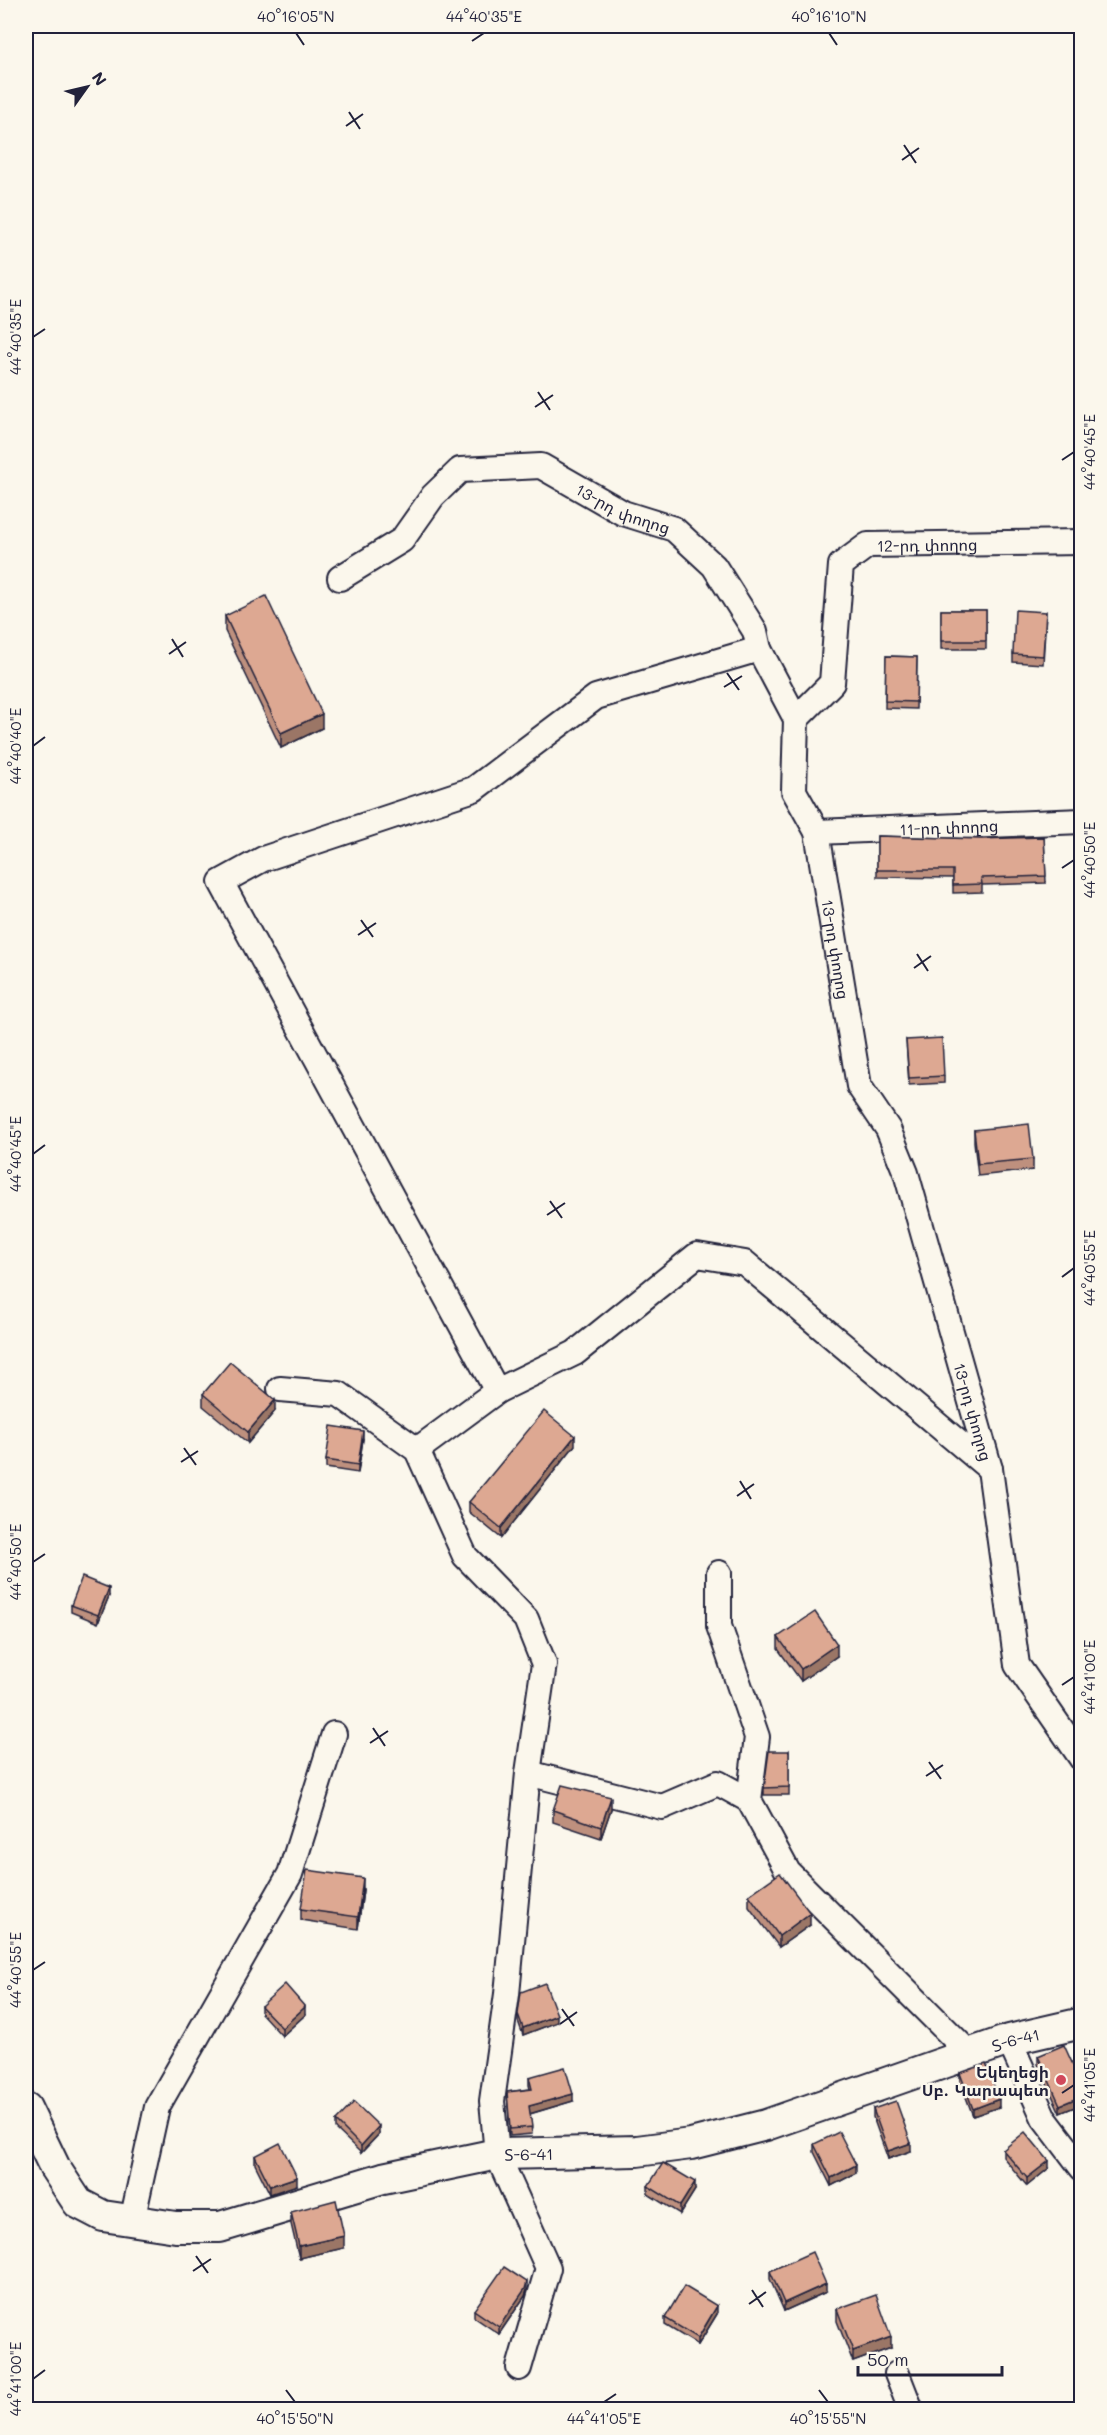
<svg xmlns="http://www.w3.org/2000/svg" width="1107" height="2435" viewBox="0 0 1107 2435" font-family="Mali,'Noto Sans Armenian',sans-serif">
  <style>
    .lines { fill: none; stroke-linecap: round; stroke-linejoin: round }
    .minor-casing { stroke: #22223b; stroke-width: 28 }
    .major-casing { stroke: #22223b; stroke-width: 34 }
    .minor { stroke: #fbf7ec; stroke-width: 24 }
    .major { stroke: #fbf7ec; stroke-width: 30 }
    .wall { fill: #be907e; stroke: #22223b; stroke-width: 1.5 }
    .shaded-wall { fill: #9b7666; stroke: #22223b; stroke-width: 1.5 }
    .building { fill: #dda892; stroke: #22223b; stroke-width: 1.5 }
    .ticks { fill: none; stroke: #22223b; stroke-width: 2 }
    .poi-dot { fill: #d1495b; stroke: #fbf7ec; stroke-width: 2 }
    .labels { text-anchor: middle; dominant-baseline: central; stroke-width: 5; stroke-linejoin: round; paint-order: stroke }
    .street-label { font-size: 16px; fill: #22223b; stroke: #fbf7ec }
    .poi-label { font-size: 16px; font-weight: bold; fill: #22223b; stroke: #fbf7ec; text-anchor: end }
    .neatline { fill: none; stroke: #22223b; stroke-width: 2 }
    .ticks-label { font-size: 15px; text-anchor: middle; fill: #22223b }
  </style>
  <rect width="100%" height="100%" fill="#fbf7ec"/>
  <filter id="ink" filterUnits="userSpaceOnUse"><feTurbulence type="fractalNoise" baseFrequency=".0167" numOctaves="2"/><feDisplacementMap in="SourceGraphic" scale="12" xChannelSelector="R" yChannelSelector="G"/><feConvolveMatrix kernelMatrix="1 2 1 2 8 2 1 2 1" color-interpolation-filters="sRGB"/></filter>
  <g filter="url(#ink)">
    <g class="lines">
      <defs>
        <g id="minor">
          <path id="s1" d="M340,578L402,540L433,496L460,470L541,466L623,513L674,529L714,566L755,631L759,649L796,719L794,791L817,832L859,1086L888,1129L906,1173L990,1469L1017,1665L1082,1759"/>
          <path id="s2" d="M796,719L832,683L841,565L868,545L1082,542"/>
          <path id="s3" d="M817,832L1082,821"/>
          <path d="M280,1389L339,1394L417,1450L465,1556L526,1619L544,1664L528,1773L507,1994L492,2101L497,2154L548,2268L519,2368"/>
          <path d="M497,1391L221,882L263,859L474,789L596,697L759,649"/>
          <path d="M417,1450L497,1391L575,1353L697,1255L745,1263L990,1469"/>
          <path d="M719,1573V1626L757,1737L749,1800L788,1872L970,2054"/>
          <path d="M528,1773L662,1807L718,1783L749,1800"/>
          <path d="M1009,2040L1044,2118L1082,2168"/>
          <path d="M132,2221L157,2107L290,1874L334,1734"/>
          <path d="M897,2374L911,2410"/>
        </g>
        <g id="major">
          <path id="s4" d="M26,2108L55,2168L78,2203L103,2216L176,2227H220L383,2178L497,2154L637,2151L691,2144L766,2125L1009,2040L1082,2023"/>
        </g>
      </defs>
      <use href="#minor" class="minor-casing"/>
      <use href="#major" class="major-casing"/>
      <use href="#minor" class="minor"/>
      <use href="#major" class="major"/>
    </g>
    <g class="wall">
      <rect x="941" y="610" width="45" height="39"/>
      <path d="M1046,612L1043,664L1013,662V654Z"/>
      <path d="M225,616L322,728L281,748L225,631Z"/>
      <path d="M886,656L917,657L916,709L885,708Z"/>
      <path d="M877,836L981,839L1044,837L1046,883L982,885V892L953,893V878L877,877Z"/>
      <path d="M906,1040L944,1076V1083L909,1085Z"/>
      <path d="M974,1130L1033,1159V1170L978,1176L974,1142Z"/>
      <path d="M203,1394L275,1411L248,1443L203,1406Z"/>
      <path d="M363,1439L358,1473L326,1468V1460Z"/>
      <path d="M575,1445L501,1538L469,1512V1502Z"/>
      <path d="M109,1596L98,1623L71,1612V1605Z"/>
      <path d="M778,1637L837,1656L801,1681L778,1649Z"/>
      <path d="M789,1751V1795H764V1788Z"/>
      <path d="M611,1809L601,1838L553,1822V1810Z"/>
      <path d="M363,1890L358,1929L301,1920V1909Z"/>
      <path d="M749,1895L810,1925L779,1947L749,1907Z"/>
      <path d="M261,2006L305,2015L282,2036L261,2013Z"/>
      <path d="M518,2014L557,2022L523,2035L518,2021Z"/>
      <path d="M1038,2056L1082,2085V2104L1060,2113L1038,2064Z"/>
      <path d="M960,2073L999,2107L973,2116L960,2081Z"/>
      <path d="M529,2077L573,2101L530,2114L532,2134L510,2136L507,2092L530,2089L529,2085Z"/>
      <path d="M873,2109L911,2151L888,2159L873,2117Z"/>
      <path d="M1082,2117V2132L1080,2131V2120Z"/>
      <path d="M336,2121L379,2134L361,2153L336,2129Z"/>
      <path d="M814,2144L856,2173L831,2186L814,2152Z"/>
      <path d="M1003,2150L1049,2168L1027,2186L1003,2157Z"/>
      <path d="M255,2156L297,2185L270,2194L255,2164Z"/>
      <path d="M648,2186L695,2190L680,2214L648,2194Z"/>
      <path d="M291,2212L344,2248L299,2258L291,2224Z"/>
      <path d="M770,2271L826,2292L784,2311L770,2279Z"/>
      <path d="M527,2290L525,2296L499,2334L474,2317V2310Z"/>
      <path d="M837,2309L891,2348L853,2362L837,2321Z"/>
      <path d="M717,2314L698,2345L665,2325V2318Z"/>
    </g>
    <g class="shaded-wall">
      <path d="M322,714V728L281,748V733Z"/>
      <path d="M275,1400V1411L248,1443V1432Z"/>
      <path d="M363,1431V1439L358,1473V1465Z"/>
      <path d="M575,1436V1445L501,1538V1528Z"/>
      <path d="M109,1588V1596L98,1623V1615Z"/>
      <path d="M837,1644V1656L801,1681V1669Z"/>
      <path d="M611,1797V1809L601,1838V1827Z"/>
      <path d="M363,1878V1890L358,1929V1917Z"/>
      <path d="M810,1913V1925L779,1947V1936Z"/>
      <path d="M305,2007V2015L282,2036V2028Z"/>
      <path d="M557,2015V2022L523,2035V2028Z"/>
      <path d="M573,2094V2101L529,2114V2106Z"/>
      <path d="M1082,2096V2104L1060,2113V2105Z"/>
      <path d="M999,2099V2107L973,2116V2109Z"/>
      <path d="M379,2126V2134L361,2153V2146Z"/>
      <path d="M911,2143V2151L888,2159V2151Z"/>
      <path d="M1049,2161V2168L1027,2186V2178Z"/>
      <path d="M856,2165V2173L831,2186V2178Z"/>
      <path d="M297,2177V2185L270,2194V2186Z"/>
      <path d="M695,2182V2190L680,2214V2206Z"/>
      <path d="M344,2236V2248L299,2258V2246Z"/>
      <path d="M527,2282V2290L525,2296L499,2334V2327Z"/>
      <path d="M826,2284V2292L784,2311V2303Z"/>
      <path d="M717,2306V2314L698,2345V2338Z"/>
      <path d="M891,2337V2348L853,2362V2351Z"/>
    </g>
    <g class="building">
      <path d="M266,596L322,714L281,733L225,616Z"/>
      <rect x="941" y="610" width="45" height="31"/>
      <path d="M1015,610L1046,612L1043,656L1013,654Z"/>
      <path d="M886,656L917,657L916,702L885,701Z"/>
      <path d="M877,836L981,839L1044,837L1046,876L981,878L982,884L953,885V870H877Z"/>
      <path d="M942,1038L944,1076L909,1078L906,1040Z"/>
      <path d="M1029,1124L1033,1159L978,1164L974,1130Z"/>
      <path d="M230,1362L275,1400L248,1432L203,1394Z"/>
      <path d="M544,1411L575,1436L501,1528L469,1502Z"/>
      <path d="M331,1426L363,1431L358,1465L326,1460Z"/>
      <path d="M82,1577L109,1588L98,1615L71,1605Z"/>
      <path d="M815,1612L837,1644L801,1669L778,1637Z"/>
      <path d="M769,1751H789V1787L764,1788Z"/>
      <path d="M562,1785L611,1797L601,1827L553,1810Z"/>
      <path d="M307,1870L363,1878L358,1917L301,1909Z"/>
      <path d="M780,1873L810,1913L779,1936L749,1895Z"/>
      <path d="M545,1983L557,2015L523,2028L518,2014L521,1992Z"/>
      <path d="M285,1984L305,2007L282,2028L261,2006Z"/>
      <path d="M1064,2045L1082,2085V2096L1060,2105L1038,2056Z"/>
      <path d="M986,2064L999,2099L973,2109L960,2073Z"/>
      <path d="M565,2067L573,2094L529,2106L532,2127L510,2129L507,2092L532,2089L529,2077Z"/>
      <path d="M896,2101L911,2143L888,2151L873,2109Z"/>
      <path d="M354,2102L379,2126L361,2146L336,2121Z"/>
      <path d="M839,2132L856,2165L831,2178L814,2144Z"/>
      <path d="M1025,2132L1049,2161L1027,2178L1003,2150Z"/>
      <path d="M280,2143L297,2177L270,2186L255,2156Z"/>
      <path d="M663,2163L695,2182L680,2206L648,2186Z"/>
      <path d="M336,2200L344,2236L299,2246L291,2212Z"/>
      <path d="M812,2252L826,2284L784,2303L770,2271Z"/>
      <path d="M504,2267L527,2282L525,2289L499,2327L474,2310Z"/>
      <path d="M684,2286L717,2306L698,2338L665,2318Z"/>
      <path d="M876,2295L891,2337L853,2351L837,2309Z"/>
    </g>
  </g>
  <path class="ticks" d="M296,33L304,45M829,33L837,45M472,41L484,33M349,112L360,129M346,126L363,114M904,145L916,163M902,160L919,148M33,337L45,329M538,392L550,410M535,407L553,395M1062,460L1074,452M172,639L183,657M169,654L186,642M727,673L739,690M724,687L742,676M33,746L45,737M1062,868L1074,860M361,920L373,937M358,935L376,923M917,954L928,971M914,968L931,956M33,1154L45,1145M550,1201L562,1218M547,1215L565,1203M1062,1277L1074,1268M184,1448L196,1465M181,1462L198,1451M740,1481L751,1499M737,1496L754,1484M33,1562L45,1554M1062,1685L1074,1677M373,1728L385,1746M370,1743L388,1731M929,1762L941,1779M926,1776L943,1765M33,1970L45,1962M562,2009L574,2026M560,2024L577,2012M1062,2093L1074,2085M196,2256L208,2273M193,2271L211,2259M752,2290L763,2307M749,2304L766,2292M33,2379L45,2370M286,2390L295,2402M819,2390L828,2402M604,2402L616,2394"/>
  <circle class="poi-dot" cx="1061" cy="2080" r="6"/>
  <g class="labels">
    <g class="street-label">
      <text stroke="none"><textPath href="#s1" startOffset="338">13-րդ փողոց</textPath></text>
      <text stroke="none"><textPath href="#s2" startOffset="262">12-րդ փողոց</textPath></text>
      <text stroke="none"><textPath href="#s3" startOffset="132">11-րդ փողոց</textPath></text>
      <text stroke="none"><textPath href="#s1" startOffset="860">13-րդ փողոց</textPath></text>
      <text stroke="none"><textPath href="#s1" startOffset="1346">13-րդ փողոց</textPath></text>
      <text stroke="none"><textPath href="#s4" startOffset="1077">Տ-6-41</textPath></text>
      <text stroke="none"><textPath href="#s4" startOffset="573">Տ-6-41</textPath></text>
    </g>
    <g class="poi-label">
      <text x="1049" y="2071">Եկեղեցի<tspan x="1049" dy="18">Սբ. Կարապետ</tspan></text>
    </g>
  </g>
  <rect width="1107" height="2435" fill="none" stroke="#fbf7ec" stroke-width="66"/>
  <g transform="translate(87 87) rotate(56)" stroke="#fbf7ec" stroke-width="4.5" paint-order="stroke">
  <path d="M0-4.5L10 22L0 15L-10 22Z" fill="#22223b"/>
  <text y="-9" font-size="16" font-weight="bold" text-anchor="middle" fill="#22223b">N</text>
  </g>
  <path d="M858 2366v9h144v-9" fill="none" stroke="#22223b" stroke-width="3"/>
  <text x="867" y="2366" font-size="18" fill="#22223b" stroke="#fbf7ec" stroke-width="4.5" paint-order="stroke">50 m</text>
  <rect x="33" y="33" width="1041" height="2369" class="neatline"/>
  <g class="ticks-label">
    <text x="296" y="22">40°16'05"N</text>
    <text x="484" y="22">44°40'35"E</text>
    <text x="829" y="22">40°16'10"N</text>
    <text transform="translate(16 337) rotate(-90)" y="5">44°40'35"E</text>
    <text transform="translate(1090 452) rotate(-90)" y="5">44°40'45"E</text>
    <text transform="translate(16 746) rotate(-90)" y="5">44°40'40"E</text>
    <text transform="translate(1090 860) rotate(-90)" y="5">44°40'50"E</text>
    <text transform="translate(16 1154) rotate(-90)" y="5">44°40'45"E</text>
    <text transform="translate(1090 1268) rotate(-90)" y="5">44°40'55"E</text>
    <text transform="translate(16 1562) rotate(-90)" y="5">44°40'50"E</text>
    <text transform="translate(1090 1677) rotate(-90)" y="5">44°41'00"E</text>
    <text transform="translate(16 1970) rotate(-90)" y="5">44°40'55"E</text>
    <text transform="translate(1090 2085) rotate(-90)" y="5">44°41'05"E</text>
    <text transform="translate(16 2379) rotate(-90)" y="5">44°41'00"E</text>
    <text x="295" y="2424">40°15'50"N</text>
    <text x="604" y="2424">44°41'05"E</text>
    <text x="828" y="2424">40°15'55"N</text>
  </g>
</svg>
